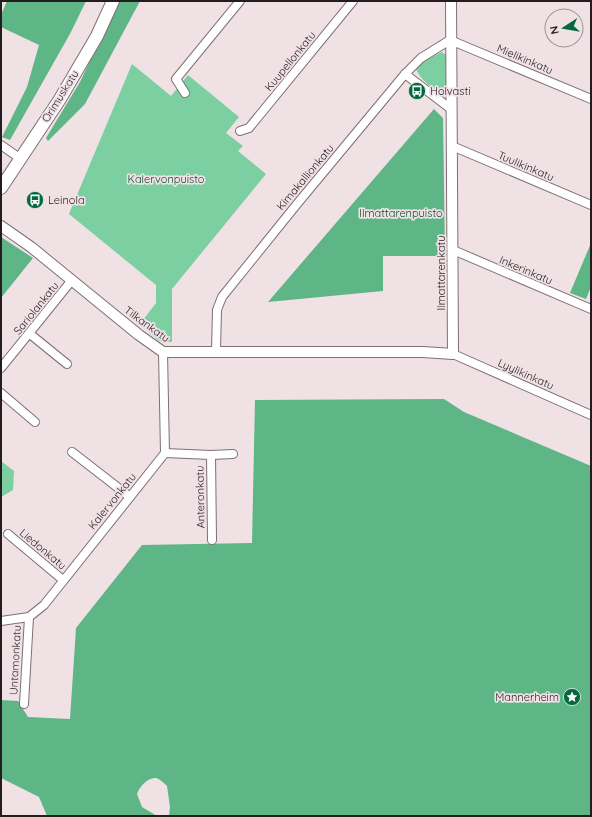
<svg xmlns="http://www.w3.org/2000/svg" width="592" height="817" viewBox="0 0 592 817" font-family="Quicksand,sans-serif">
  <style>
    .green { fill: #7ccfa0 }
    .forest { fill: #5eb585 }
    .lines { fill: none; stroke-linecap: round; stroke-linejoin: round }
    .minor-casing { stroke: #7d7074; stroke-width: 10 }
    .tertiary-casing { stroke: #7d7074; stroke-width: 12 }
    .secondary-casing { stroke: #7d7074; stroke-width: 14 }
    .minor { stroke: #fff; stroke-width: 8 }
    .tertiary { stroke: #fff; stroke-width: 10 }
    .secondary { stroke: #fff; stroke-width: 12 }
    .labels { text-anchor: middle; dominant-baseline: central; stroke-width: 3.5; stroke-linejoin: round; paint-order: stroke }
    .street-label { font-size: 11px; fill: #231d1f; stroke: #f0e1e5 }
    .poi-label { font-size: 11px; fill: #231d1f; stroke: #f0e1e5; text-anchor: start }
    .park-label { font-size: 11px; fill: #044c2d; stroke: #f0e1e5 }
  </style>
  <rect width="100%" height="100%" fill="#f0e1e5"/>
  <g class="green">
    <path d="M442,52L446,55L447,89L443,95C433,88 421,81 416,69L424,61Z"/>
    <path d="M132,64L171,96L188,75L239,117L226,133L243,146L238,151L266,174L172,289V342L159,341L140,324L156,303V285L69,214Z"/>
    <path d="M1,461L14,471L13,490L1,497Z"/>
  </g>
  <g class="forest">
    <path d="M7,1H86L71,32L10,140L2,137L27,87L39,45L1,27V15Z"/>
    <path d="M118,1H140L85,104L48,141L46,138L80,82Z"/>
    <path d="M434,109L443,118L445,256H383V291L268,302Z"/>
    <path d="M1,237L33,258L1,298Z"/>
    <path d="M591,243V287L586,299L570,293Z"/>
    <path d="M444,399L464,412L591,466V816H169L170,807L167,786C164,783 160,779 156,778C148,777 139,787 137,794L142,807L157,816H47L39,797L1,778V700L18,701L28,717L70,719L76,628L142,545L252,543L255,400Z"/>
  </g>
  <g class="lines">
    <defs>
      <g id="minor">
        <path d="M405,74L451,109"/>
        <path d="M185,93L176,79L240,1"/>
        <path d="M240,131L249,128L353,1"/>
        <path d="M1,145L21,159"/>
        <path d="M452,146L591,205"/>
        <path d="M453,250L591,309"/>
        <path d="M30,334L67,364"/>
        <path d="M216,351L217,310L222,297L297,204L405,74L421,58L450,40L591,99"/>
        <path d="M453,354L591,415"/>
        <path d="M1,368L72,280"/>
        <path d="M1,393L35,422"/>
        <path d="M72,452L130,497"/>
        <path d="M165,453L211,455L212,540"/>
        <path d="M211,455L233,454"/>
        <path d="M8,534L63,580"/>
        <path d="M1,621L29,617L44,605L165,453L163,352"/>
        <path d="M24,704L29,617"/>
      </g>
      <path id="tertiary" d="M1,226L31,247L139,335L163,352H423L453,354L451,1"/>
      <path id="secondary" d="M1,188L60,99L97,36L113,1"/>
    </defs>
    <use href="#minor" class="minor-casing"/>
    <use href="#tertiary" class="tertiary-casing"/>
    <use href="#secondary" class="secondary-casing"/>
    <use href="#minor" class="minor"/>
    <use href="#tertiary" class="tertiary"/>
    <use href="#secondary" class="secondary"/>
  </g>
  <defs>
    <symbol id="bus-disc" viewBox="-11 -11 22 22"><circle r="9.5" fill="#036a40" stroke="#f0e1e5"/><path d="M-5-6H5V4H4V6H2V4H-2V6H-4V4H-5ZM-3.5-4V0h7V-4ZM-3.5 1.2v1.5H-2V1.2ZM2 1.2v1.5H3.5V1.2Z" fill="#fff"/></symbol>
    <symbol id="sight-disc" viewBox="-11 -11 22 22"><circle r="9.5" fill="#036a40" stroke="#f0e1e5"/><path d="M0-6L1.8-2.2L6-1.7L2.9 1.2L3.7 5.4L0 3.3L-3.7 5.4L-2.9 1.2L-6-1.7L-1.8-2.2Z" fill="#fff"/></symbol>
  </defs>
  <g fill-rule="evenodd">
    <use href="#bus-disc" x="407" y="81" width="20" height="20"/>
    <use href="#bus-disc" x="25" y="190" width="20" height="20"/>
    <use href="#sight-disc" x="562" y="687" width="20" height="20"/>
  </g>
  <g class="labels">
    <g class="street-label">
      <text transform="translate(525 59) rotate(23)">Mielikinkatu</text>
      <text transform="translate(290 61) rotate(-51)">Kuupellonkatu</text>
      <text transform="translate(60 96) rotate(-58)">Orimuskatu</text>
      <text transform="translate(526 166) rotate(23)">Tuulikinkatu</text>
      <text transform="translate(305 177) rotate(-50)">Kimakallionkatu</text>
      <text transform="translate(526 270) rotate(23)">Inkerinkatu</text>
      <text transform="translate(441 273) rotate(-90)">Ilmattarenkatu</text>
      <text transform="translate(36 308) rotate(-51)">Sariolankatu</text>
      <text transform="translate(147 324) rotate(36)">Tilkankatu</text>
      <text transform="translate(526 374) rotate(24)">Lyylikinkatu</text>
      <text transform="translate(200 497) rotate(-91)">Anteronkatu</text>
      <text transform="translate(112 501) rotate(-51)">Kalervonkatu</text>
      <text transform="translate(43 549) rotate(40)">Liedonkatu</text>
      <text transform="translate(15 660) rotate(-87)">Untamonkatu</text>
    </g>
    <g class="poi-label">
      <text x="430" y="91">Holvasti</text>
      <text x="48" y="200">Leinola</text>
      <text x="559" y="697" text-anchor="end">Mannerheim</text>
    </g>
    <g class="park-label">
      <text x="166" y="179">Kalervonpuisto</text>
      <text x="401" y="213">Ilmattarenpuisto</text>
    </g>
  </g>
  <rect width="592" height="817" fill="none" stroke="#231d1f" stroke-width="4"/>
  <g transform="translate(564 28) rotate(258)"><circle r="19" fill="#f0e1e5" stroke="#9e9396"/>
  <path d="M0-3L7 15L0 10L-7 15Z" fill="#036a40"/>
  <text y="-6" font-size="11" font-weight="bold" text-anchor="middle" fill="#231d1f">N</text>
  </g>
</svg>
